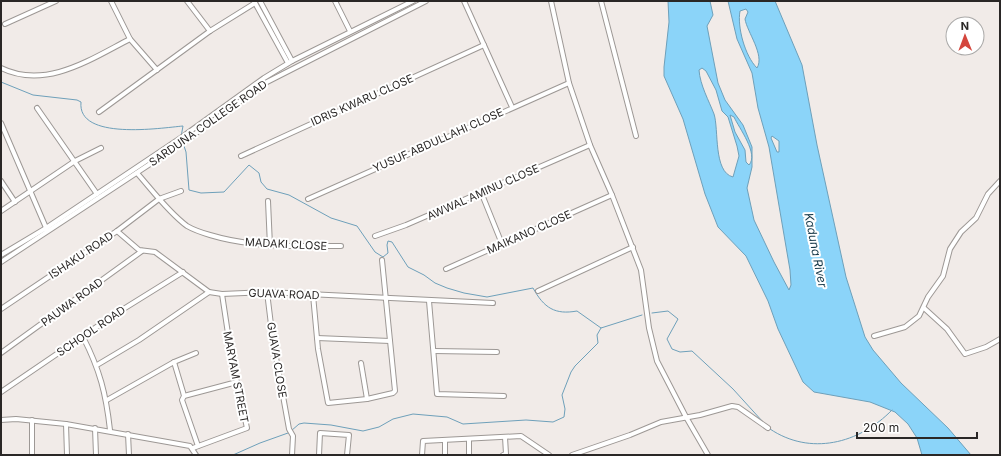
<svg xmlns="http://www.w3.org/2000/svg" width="1001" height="456" viewBox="0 0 1001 456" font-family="Inter,sans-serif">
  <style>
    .water { fill: #8bd4f9; stroke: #6ea0ba; fill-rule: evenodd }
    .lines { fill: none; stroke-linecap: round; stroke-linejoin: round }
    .stream { stroke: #6ea0ba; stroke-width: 1 }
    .minor-casing { stroke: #9d9895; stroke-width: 6 }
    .minor { stroke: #fff; stroke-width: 4 }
    .labels { text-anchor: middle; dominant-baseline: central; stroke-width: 4; stroke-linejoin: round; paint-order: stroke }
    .street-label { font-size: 11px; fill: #2a2726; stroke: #fff }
    .water-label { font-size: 12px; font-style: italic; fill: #163848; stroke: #fff }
  </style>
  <rect width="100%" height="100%" fill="#f1ebe8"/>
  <path class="water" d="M668,1H710L713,15L707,26L718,83L725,100L743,125L752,147V167L747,188L754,220L774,262L789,290L791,285L790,270L769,147L758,108L752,73L737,39L728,1H775L802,65L817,145L846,277L865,337L873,350L901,383L948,428L971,455H922L917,438L908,424L895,412L870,402L814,392L803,382L778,329L768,301L746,256L718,227L705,194L683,119L664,76V67L669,22ZM746,9L748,12L745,19C747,32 765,55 757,68C745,56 737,27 740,11ZM702,68L706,71L716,90L722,111L728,117L737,146L739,156L733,177C713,172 719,129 714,114C709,101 700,85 699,70ZM730,115L734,117C739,128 759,154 749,165L746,162L745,150L735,132ZM772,136L779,141V152H777L771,138Z"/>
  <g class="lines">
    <g class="stream">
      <path d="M1,82L33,95L77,100L81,102C77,141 161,128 183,126L181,137"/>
      <path d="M183,143L186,152L189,190L201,193L224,192L249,165L259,173L261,182L267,189L289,195L331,218L357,226L375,252L383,257L388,253L387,245L388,241L392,242L408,267L424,275L435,283L447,288L464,293L487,297L533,288C544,308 555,315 577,311L601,328L642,315"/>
      <path d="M652,313L668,311L678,319L667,339L672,349L680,352L692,351L733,389L763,422"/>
      <path d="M770,429C810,456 859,444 892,410"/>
      <path d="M291,431L299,424L304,423L331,425L363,431L379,427L393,419L413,414L447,417L463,424L526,420L553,422L564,417L565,409L562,395L571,372L575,366L598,343L597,335L601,328"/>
      <path d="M233,455L260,443L288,433"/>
    </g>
    <defs>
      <g id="minor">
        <path d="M111,1L130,39L157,70"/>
        <path d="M187,1L210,31"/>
        <path d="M254,1L288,63"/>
        <path d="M260,1L292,61"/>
        <path d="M335,1L350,31"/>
        <path d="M464,1L512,107"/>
        <path d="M551,1L569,83L590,145L612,195L641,270L649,328L657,361L686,417L708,455"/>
        <path d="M601,1L636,136"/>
        <path d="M5,24L56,1"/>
        <path d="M1,68C46,90 91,59 130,39"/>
        <path d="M37,108L97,194"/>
        <path d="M99,112L210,31L255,3"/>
        <path d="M1,123L47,230"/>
        <path d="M241,156L484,45"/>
        <path d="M137,173C152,190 169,213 187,226C194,230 203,233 210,235C253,248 297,246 341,246"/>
        <path d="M1,181L15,202"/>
        <path d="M481,192L502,244"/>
        <path d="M308,199L569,83"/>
        <path d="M268,201L270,246"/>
        <path d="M1,211L75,161L101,148"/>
        <path d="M117,231L139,250L155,252L209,292"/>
        <path d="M375,236L406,225L590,145"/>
        <path d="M1,255L46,228L182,137L264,78L292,61L413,1"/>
        <path d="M1,262L185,141L267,82L426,1"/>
        <path d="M446,269L612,195"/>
        <path d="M538,291L633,247"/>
        <path d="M267,292L273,341L289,429L293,436L292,455"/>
        <path d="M313,295L318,349L328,403L367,399L393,393L395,391L382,260"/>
        <path d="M429,301L437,394L504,396"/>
        <path d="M924,308L947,329L965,354L986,347L1000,339"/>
        <path d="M1,309L117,231L159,199L181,191"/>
        <path d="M874,336L905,327L919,316L928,297L943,276L950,249L961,232L976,218L988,194L1000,181"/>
        <path d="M83,337C100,370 106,394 110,430"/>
        <path d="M317,338L390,341"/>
        <path d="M434,351L497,352"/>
        <path d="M1,353L142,251"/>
        <path d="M174,362L183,392L184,396L182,400L198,446"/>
        <path d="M361,363L367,399"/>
        <path d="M97,365L139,340L209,292L222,294L267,292L493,303"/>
        <path d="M1,392L117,313L183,272"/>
        <path d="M184,396L237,382"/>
        <path d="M107,400L174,362L196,353"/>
        <path d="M1,420L16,419L66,424L190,446L196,455"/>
        <path d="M32,420V455"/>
        <path d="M66,424L67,455"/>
        <path d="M95,428L96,455"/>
        <path d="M128,434L129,455"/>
        <path d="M469,439V455"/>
        <path d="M193,448L247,428L232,360L222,294"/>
        <path d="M319,455L320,433L349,435L347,455"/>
        <path d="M422,455L423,441L521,436L549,455"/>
        <path d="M445,455V441"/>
        <path d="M503,455L506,454L505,437"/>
        <path d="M572,455L630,435L661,422L700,415L732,406L738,407L768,428"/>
      </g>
    </defs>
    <use href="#minor" class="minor-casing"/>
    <use href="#minor" class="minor"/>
  </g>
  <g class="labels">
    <g class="street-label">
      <text transform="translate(362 100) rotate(-24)">IDRIS KWARU CLOSE</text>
      <text transform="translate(208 123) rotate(-35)">SARDUNA COLLEGE ROAD</text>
      <text transform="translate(438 140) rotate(-24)">YUSUF ABDULLAHI CLOSE</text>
      <text transform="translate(483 192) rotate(-24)">AWWAL AMINU CLOSE</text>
      <text transform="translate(529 232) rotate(-24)">MAIKANO CLOSE</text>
      <text transform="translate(286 244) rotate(3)">MADAKI CLOSE</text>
      <text transform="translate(81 255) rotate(-34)">ISHAKU ROAD</text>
      <text transform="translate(284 294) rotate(2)">GUAVA ROAD</text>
      <text transform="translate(72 302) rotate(-36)">PAUWA ROAD</text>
      <text transform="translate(91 331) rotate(-34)">SCHOOL ROAD</text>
      <text transform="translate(277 360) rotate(81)">GUAVA CLOSE</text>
      <text transform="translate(236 377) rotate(79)">MARYAM STREET</text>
    </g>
    <g class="water-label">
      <text transform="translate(816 250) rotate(79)">Kaduna River</text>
    </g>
  </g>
  <rect width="1001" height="456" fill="none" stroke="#2a2726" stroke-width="4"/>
  <g transform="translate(965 36) rotate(359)"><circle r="19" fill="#ffffff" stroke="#aaa9a8"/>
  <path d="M0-3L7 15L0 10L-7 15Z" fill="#d4463d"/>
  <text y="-6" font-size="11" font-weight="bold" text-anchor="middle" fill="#2a2726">N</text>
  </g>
  <path d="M857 432v6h120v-6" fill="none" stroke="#2a2726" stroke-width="2"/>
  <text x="863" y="432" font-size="12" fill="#2a2726" stroke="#ffffff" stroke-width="3" paint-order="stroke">200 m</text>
</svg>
